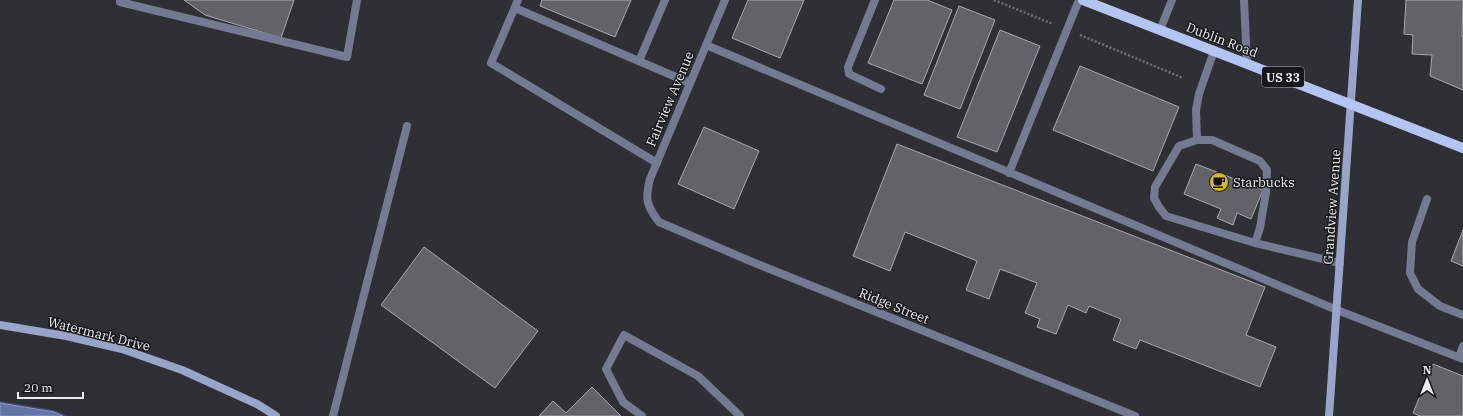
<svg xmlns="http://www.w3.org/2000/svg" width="1463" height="416" viewBox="0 0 1463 416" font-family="'IBM Plex Serif',serif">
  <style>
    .green { fill: #3a4775 }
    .water { fill: #6574a7; stroke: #8e98bd }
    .building { fill: #616368; stroke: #a7a9b0 }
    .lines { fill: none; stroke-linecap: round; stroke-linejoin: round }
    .path { stroke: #6f7075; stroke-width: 2.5; stroke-dasharray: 2 2; stroke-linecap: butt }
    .lane { stroke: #737a91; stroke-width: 8 }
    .street { stroke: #737a91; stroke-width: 8 }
    .secondary { stroke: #98a4c8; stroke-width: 8 }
    .primary { stroke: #b4c4f3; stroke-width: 10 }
    .labels { text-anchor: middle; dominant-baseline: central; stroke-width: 3; stroke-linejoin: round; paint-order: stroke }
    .shield { fill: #18181b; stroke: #acadb1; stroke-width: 1 }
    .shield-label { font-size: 12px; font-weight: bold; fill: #ecedf1 }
    .street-label { font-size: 13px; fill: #ecedf1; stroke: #18181b }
    .poi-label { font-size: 13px; fill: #ecedf1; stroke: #18181b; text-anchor: start }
  </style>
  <rect width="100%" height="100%" fill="#2f3035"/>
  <path class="green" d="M0,401L54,410L69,416H63L54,412L0,403Z"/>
  <path class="water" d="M0,403L54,412L63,416H0Z"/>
  <g class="building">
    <path d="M184,0H294L281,38L205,15Z"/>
    <path d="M542,0H631L615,37L540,6Z"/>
    <path d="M748,0H804L780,58L732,38Z"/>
    <path d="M894,0H927L952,10L922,84L868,63Z"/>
    <path d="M1406,0H1463L1462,36H1463V90L1430,76L1432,55L1412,54L1413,35L1404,34Z"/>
    <path d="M959,6L995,20L960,109L924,95Z"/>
    <path d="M1000,30L1040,46L997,152L957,137Z"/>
    <path d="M1080,66L1179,107L1153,171L1053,130Z"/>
    <path d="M704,127L759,151L734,209L678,184Z"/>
    <path d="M897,144L1265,287L1246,335L1276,347L1260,387L1140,340L1136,349L1113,340L1121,319L1089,306L1086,313L1068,305L1056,334L1037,327L1040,319L1025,313L1037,283L1000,269L989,299L966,290L977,261L905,232L890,271L853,256Z"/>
    <path d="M1196,164L1263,190L1251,219L1237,213L1233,225L1217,218L1221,209L1184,194Z"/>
    <path d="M1463,230V266L1451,261Z"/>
    <path d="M424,247L538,331L495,388L381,305Z"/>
    <path d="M1433,364L1463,376V416H1420L1413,413Z"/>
    <path d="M592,387L621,416H539L553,401L566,413Z"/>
  </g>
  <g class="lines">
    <g class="path">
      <path d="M994,0L1053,24"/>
      <path d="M1080,35L1183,78"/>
    </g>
    <g class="lane">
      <path d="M120,0V2L347,57L357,0"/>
      <path d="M518,0L491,63L657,163"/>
      <path d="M875,0L848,67L849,74L881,89"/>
      <path d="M1244,0L1247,64"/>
      <path d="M515,8L690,83"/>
      <path d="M1160,30L1172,0"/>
      <path d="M706,45L1337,310L1463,359"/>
      <path d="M639,61L665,0"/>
      <path d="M1197,140L1196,110L1199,94L1214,51"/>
      <path d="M1009,173L1079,0"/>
      <path d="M1427,199L1412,242L1410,273L1418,289L1440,306L1463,315"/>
      <path d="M1255,243L1166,216L1159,207L1154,198L1155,187L1179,146L1197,140H1212L1260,161L1267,170L1266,192L1260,228L1255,243L1340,263"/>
      <path d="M1459,357L1463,346"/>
      <path d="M333,416L407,126"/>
      <path d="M642,416L623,402L606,369L624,335L698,376L740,416"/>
    </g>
    <path class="street" d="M725,0L650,179C645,199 646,205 659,222L750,261L1135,416"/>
    <g class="secondary">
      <path d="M0,325L66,336L122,349L182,370L257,404L276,416"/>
      <path d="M1329,416L1358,0"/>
    </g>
    <path class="primary" d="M1083,0L1463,148"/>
  </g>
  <defs>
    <symbol id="cafe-disc" viewBox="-11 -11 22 22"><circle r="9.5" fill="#dab333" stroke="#18181b"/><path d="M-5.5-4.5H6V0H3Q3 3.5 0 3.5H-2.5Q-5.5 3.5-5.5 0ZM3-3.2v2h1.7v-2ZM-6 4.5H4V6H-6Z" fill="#111"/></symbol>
  </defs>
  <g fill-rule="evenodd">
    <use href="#cafe-disc" x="1208" y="171" width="22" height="22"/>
  </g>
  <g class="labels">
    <rect class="shield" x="1262" y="67" width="42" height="20" rx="3"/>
    <g class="shield-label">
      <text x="1283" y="77">US 33</text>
    </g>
    <g class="street-label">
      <text transform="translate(1222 40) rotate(21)">Dublin Road</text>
      <text transform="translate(670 99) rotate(-67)">Fairview Avenue</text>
      <text transform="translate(1332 207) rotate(-86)">Grandview Avenue</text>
      <text transform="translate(894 306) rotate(22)">Ridge Street</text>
      <text transform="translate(99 334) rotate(14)">Watermark Drive</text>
    </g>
    <g class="poi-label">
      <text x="1233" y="182">Starbucks</text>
    </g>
  </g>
  <g transform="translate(1427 380)" stroke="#18181b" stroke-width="3" paint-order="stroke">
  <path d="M0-3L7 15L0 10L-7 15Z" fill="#ecedf1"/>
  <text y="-6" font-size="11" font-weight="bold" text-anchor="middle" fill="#ecedf1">N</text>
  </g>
  <path d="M18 392v6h65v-6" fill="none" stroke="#ecedf1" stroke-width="2"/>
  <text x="24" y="392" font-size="12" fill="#ecedf1" stroke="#18181b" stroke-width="3" paint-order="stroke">20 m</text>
</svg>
